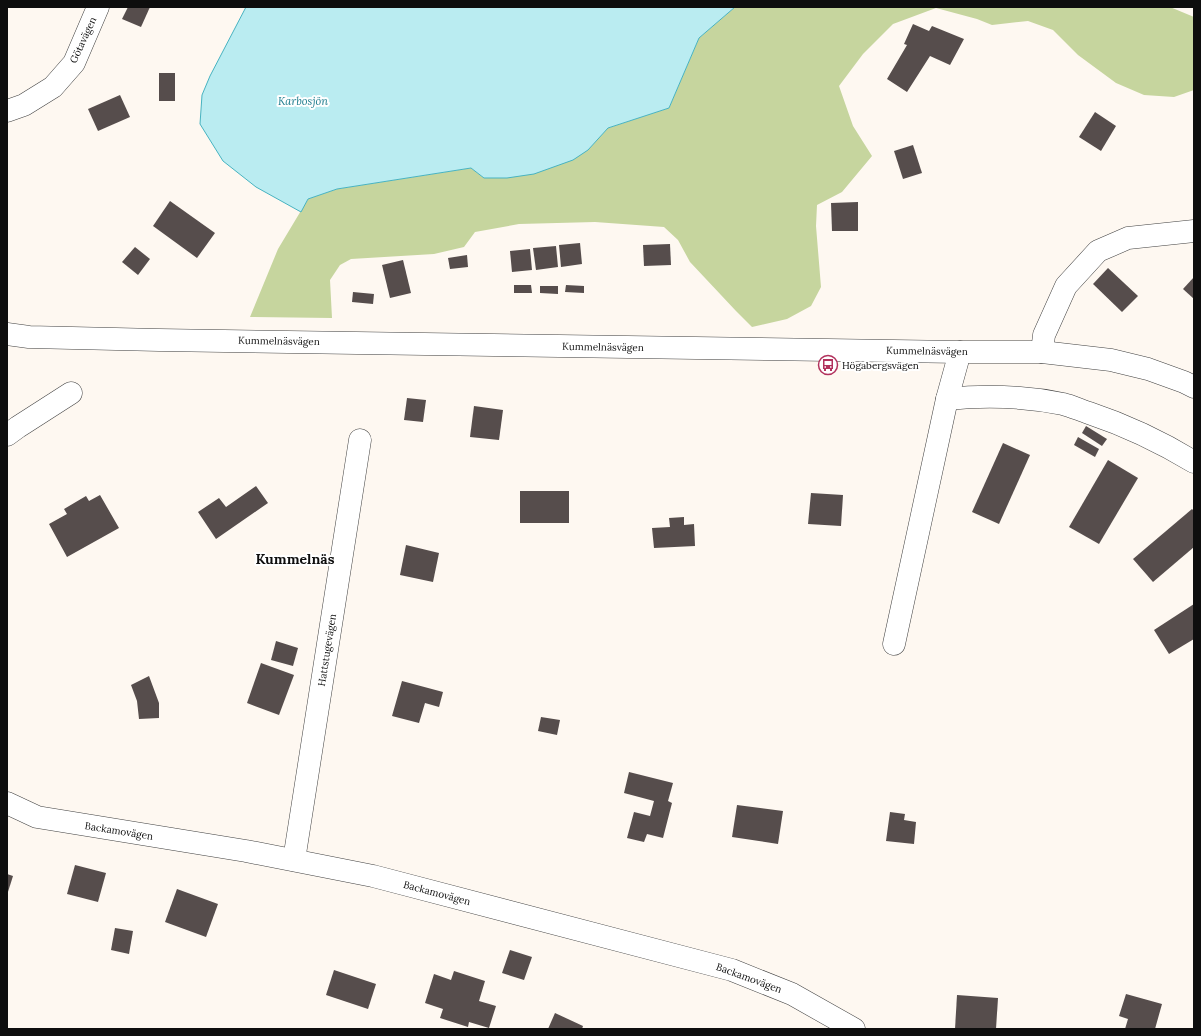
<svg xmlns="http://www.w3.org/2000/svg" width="1201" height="1036" viewBox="0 0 1201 1036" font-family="Lora,serif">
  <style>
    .forest { fill: #c6d59e }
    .water { fill: #baecf1; stroke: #47b3c1 }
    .building { fill: #564d4c }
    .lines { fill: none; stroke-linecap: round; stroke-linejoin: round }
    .minor-casing { stroke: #414141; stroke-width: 23 }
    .minor { stroke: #fff; stroke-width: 22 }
    .labels { text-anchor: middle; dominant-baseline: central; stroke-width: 4; stroke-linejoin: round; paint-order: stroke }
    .street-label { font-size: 10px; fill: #0e0e0e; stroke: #fff }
    .poi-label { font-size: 10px; fill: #0e0e0e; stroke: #fff; text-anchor: start }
    .water-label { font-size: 11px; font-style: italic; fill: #217e8f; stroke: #fff }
    .district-label { font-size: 14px; font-weight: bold; fill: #0e0e0e; stroke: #fff }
  </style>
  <rect width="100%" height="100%" fill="#fef8f1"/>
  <path class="forest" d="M735,7H1170L1194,17V90L1174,97L1144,95L1116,83L1078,55L1053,30L1028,21L992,25L977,19L936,8L893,24L863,54L839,86L853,126L872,156L842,192L817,205L816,226L821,287L811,306L787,319L752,327L736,311L690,262L678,240L664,227L595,222L519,224L475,232L464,247L434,254L351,259L340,265L330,280L332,318L250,317L278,249L308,199L337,189L471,168L484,178L588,150L608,128L669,108L699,38Z"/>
  <path class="water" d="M246,7H735L699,38L669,108L608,128L588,150L573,160L534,174L507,178H484L471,168L337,189L308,199L301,212L256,187L223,161L200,124L202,95L210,76Z"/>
  <g class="building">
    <path d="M128,7H150L141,27L122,19Z"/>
    <path d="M913,24L929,31L932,26L964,39L950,65L930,56L907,92L887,79L907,45L904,44Z"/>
    <rect x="159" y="73" width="16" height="28"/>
    <path d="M120,95L130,117L98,131L88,109Z"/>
    <path d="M1095,112L1116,126L1101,151L1079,137Z"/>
    <path d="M913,145L922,173L903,179L894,151Z"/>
    <path d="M170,201L215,233L197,258L153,226Z"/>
    <path d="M858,202V231H832L831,203Z"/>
    <path d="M580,243L582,264L561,267L559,245Z"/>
    <path d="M670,244L671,265L644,266L643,245Z"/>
    <path d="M556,246L558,267L536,270L533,248Z"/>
    <path d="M135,247L150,259L138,275L122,262Z"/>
    <path d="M530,249L532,270L512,272L510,251Z"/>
    <path d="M467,255L468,267L450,269L448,258Z"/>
    <path d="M403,260L411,293L390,298L382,265Z"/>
    <path d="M1108,268L1138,296L1122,312L1093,284Z"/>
    <path d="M1194,277V299L1183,289Z"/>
    <path d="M514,285H531L532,293H514Z"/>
    <path d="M566,285L584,286V293L565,292Z"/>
    <path d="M540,286H558V294L540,293Z"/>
    <path d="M353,292L374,294L373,304L352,302Z"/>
    <path d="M407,398L426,400L423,422L404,420Z"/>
    <path d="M474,406L503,410L499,440L470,437Z"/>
    <path d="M1086,426L1107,439L1102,446L1082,433Z"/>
    <path d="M1078,437L1099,449L1095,457L1074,445Z"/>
    <path d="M1003,443L1030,455L999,524L972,512Z"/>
    <path d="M1108,460L1138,478L1099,544L1069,527Z"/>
    <path d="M256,486L268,503L216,539L198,512L219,498L226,507Z"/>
    <rect x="520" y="491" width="49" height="32"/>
    <path d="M811,493L843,495L841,526L808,524Z"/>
    <path d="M100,495L119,528L67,557L49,524L67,514L64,509L86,496L89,501Z"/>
    <path d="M1192,509L1194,511V547L1153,582L1133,559Z"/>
    <path d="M684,517V525L694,524L695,546L654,548L652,528L670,527L669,518Z"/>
    <path d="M406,545L439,553L433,582L400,575Z"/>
    <path d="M1194,604V639L1169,654L1154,630Z"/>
    <path d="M276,641L298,648L293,666L271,660Z"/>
    <path d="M261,663L294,675L279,715L247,703Z"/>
    <path d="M149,676L159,703V718L139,719L137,701L131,685Z"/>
    <path d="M402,681L443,692L439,707L425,703L419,723L392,716Z"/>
    <path d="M541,717L560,720L557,735L538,731Z"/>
    <path d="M629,772L673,783L668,801L672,803L663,838L647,834L644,842L627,838L634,812L650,816L654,801L624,793Z"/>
    <path d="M737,805L783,811L778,844L732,837Z"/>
    <path d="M890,812L905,814L904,820L916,822L914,844L886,841Z"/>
    <path d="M75,865L106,873L98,902L67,894Z"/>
    <path d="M7,874L13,876L7,895Z"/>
    <path d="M177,889L218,904L206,937L165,922Z"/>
    <path d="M115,928L133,931L129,954L111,950Z"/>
    <path d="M510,950L532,957L524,980L502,973Z"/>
    <path d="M334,970L376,984L368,1009L326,995Z"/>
    <path d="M454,971L485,981L479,1001L496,1006L489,1028L469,1022L468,1027L440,1018L443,1009L425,1003L434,974L451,980Z"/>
    <path d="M1126,994L1162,1004L1155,1029H1125L1128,1019L1119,1016Z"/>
    <path d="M957,995L998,998L996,1029H955Z"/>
    <path d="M555,1013L583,1026L582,1029H548Z"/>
  </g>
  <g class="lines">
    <defs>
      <g id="minor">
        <path d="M7,111L24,105L53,87L74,63L98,7"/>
        <path d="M7,334L29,337L159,340L960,352H1042L1111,360L1148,369L1184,382L1194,387"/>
        <path d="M1042,352L1044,335L1066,286L1098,251L1128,238L1194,231"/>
        <path d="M947,399C985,395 1024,396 1063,404C1071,406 1080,410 1089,413C1125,425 1161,442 1194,462"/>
        <path d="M7,435L18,427L71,393"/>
        <path d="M894,644L947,399L960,352"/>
        <path d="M7,803L37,817L246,851L373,876L732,970L792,994L854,1029"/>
        <path d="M294,860L360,440"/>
      </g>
    </defs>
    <use href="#minor" class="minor-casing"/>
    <use href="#minor" class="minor"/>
  </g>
  <defs>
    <symbol id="bus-ring" viewBox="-11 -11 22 22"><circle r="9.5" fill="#fff" stroke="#b2325d" stroke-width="1.5"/><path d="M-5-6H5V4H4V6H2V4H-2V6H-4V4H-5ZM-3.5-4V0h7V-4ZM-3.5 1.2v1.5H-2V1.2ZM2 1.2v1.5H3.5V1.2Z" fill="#b2325d"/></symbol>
  </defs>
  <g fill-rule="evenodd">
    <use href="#bus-ring" x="817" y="354" width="22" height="22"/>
  </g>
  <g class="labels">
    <g class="street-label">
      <text transform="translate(83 40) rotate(-65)">Götavägen</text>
      <text transform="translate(279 341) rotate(1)">Kummelnäsvägen</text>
      <text transform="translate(603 347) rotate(1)">Kummelnäsvägen</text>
      <text transform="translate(927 351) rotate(1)">Kummelnäsvägen</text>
      <text transform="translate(327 650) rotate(-81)">Hattstugevägen</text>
      <text transform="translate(119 831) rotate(9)">Backamovägen</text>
      <text transform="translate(437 893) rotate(15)">Backamovägen</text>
      <text transform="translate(749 978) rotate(20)">Backamovägen</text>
    </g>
    <g class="poi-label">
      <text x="842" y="365">Högabergsvägen</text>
    </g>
    <g class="water-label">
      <text x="303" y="101">Karbosjön</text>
    </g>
    <g class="district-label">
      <text x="295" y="559">Kummelnäs</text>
    </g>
  </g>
  <rect width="1201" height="1036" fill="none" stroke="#0e0e0e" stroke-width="16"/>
</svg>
